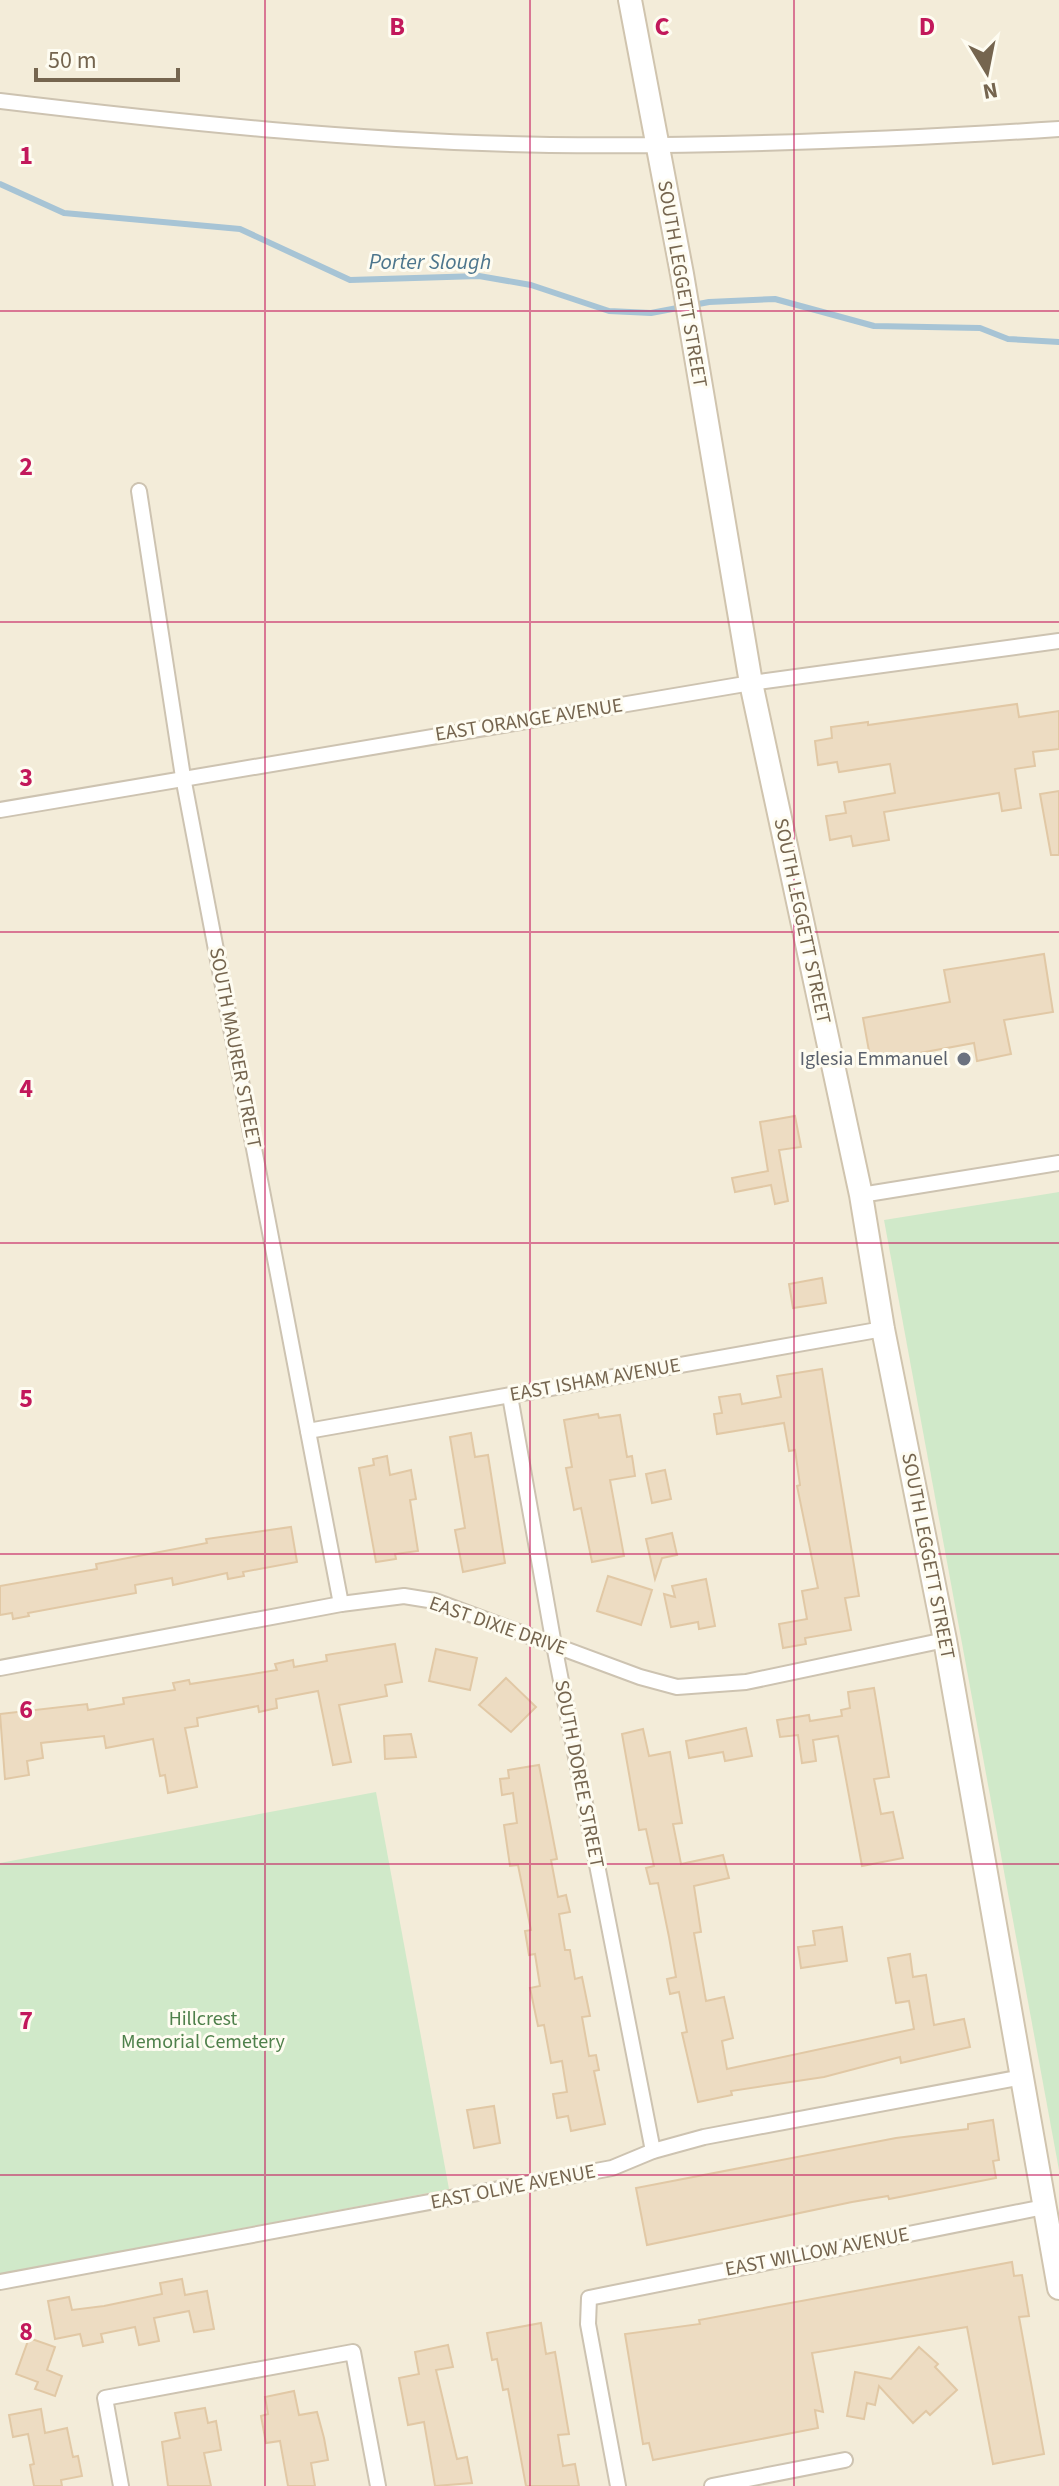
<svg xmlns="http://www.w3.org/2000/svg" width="1059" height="2486" viewBox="0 0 1059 2486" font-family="'Source Sans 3',sans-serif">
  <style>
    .residential { fill: #f3ecd9 }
    .green { fill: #d0e9c9 }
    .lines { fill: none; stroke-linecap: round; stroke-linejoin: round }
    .stream { stroke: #a7c4d5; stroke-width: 6 }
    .building { fill: #eddcc2; stroke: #e1c8a5; stroke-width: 2 }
    .street-casing { stroke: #cdc3b1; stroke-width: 18 }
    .secondary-casing { stroke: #d0c4ae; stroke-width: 26 }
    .street { stroke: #fff; stroke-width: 14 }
    .secondary { stroke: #fff; stroke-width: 22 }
    .grid { fill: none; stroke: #c2185b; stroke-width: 2; stroke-opacity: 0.55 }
    .worship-dot { fill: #6b7280; stroke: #fefcf1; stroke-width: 3 }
    .labels { text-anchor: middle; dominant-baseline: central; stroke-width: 6; stroke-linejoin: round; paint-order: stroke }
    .street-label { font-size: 20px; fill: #75654f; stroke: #fefcf1 }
    .worship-label { font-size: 20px; fill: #5b616d; stroke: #fefcf1; text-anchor: end }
    .park-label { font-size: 20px; fill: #4f804b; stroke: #fefcf1 }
    .water-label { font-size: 22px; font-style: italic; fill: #4d768d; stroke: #fefcf1 }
    .grid-label { font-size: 26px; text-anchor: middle; font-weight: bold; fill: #c2185b; stroke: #fefcf1; stroke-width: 6; stroke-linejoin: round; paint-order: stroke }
  </style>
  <rect width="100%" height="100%" fill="#fbf8eb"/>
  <rect class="residential" x="0" y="0" width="1059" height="2486"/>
  <g class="green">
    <path d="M1059,1192V2170L884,1220Z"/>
    <path d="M376,1792L449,2189L0,2274V1863Z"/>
  </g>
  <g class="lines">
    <path class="stream" d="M0,184L64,213L240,229L350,280L479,276L531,285L609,311L651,313L709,302L775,299L874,326L980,328L1008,339L1059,342"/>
  </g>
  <g class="building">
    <path d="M1017,704L1019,717L1059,711V749L1033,752L1035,766L1015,769L1021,808L1002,811L999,793L884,812L889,840L853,846L851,836L830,840L826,816L846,813L844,802L895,793L890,764L839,772L837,762L818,765L815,741L832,738L831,727L868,722V725Z"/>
    <path d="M1059,791V855H1051L1040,794Z"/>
    <path d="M1044,954L1053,1012L1004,1020L1011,1054L977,1061L974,1043L871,1062L863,1018L950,1002L944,970Z"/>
    <path d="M795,1116L801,1147L779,1150L788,1201L775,1204L771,1185L735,1192L732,1178L768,1171L760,1122Z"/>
    <path d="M822,1278L826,1303L793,1308L789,1284Z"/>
    <path d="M822,1369L859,1596L845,1598L851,1630L805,1638L806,1644L783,1648L779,1624L807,1619L802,1591L818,1588L797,1486L800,1485L795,1450L789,1451L784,1423L717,1434L714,1414L722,1413L719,1397L740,1394L742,1404L781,1397L777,1376Z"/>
    <path d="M598,1414L599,1418L620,1415L627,1457L632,1456L635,1476L610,1480L624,1556L592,1562L581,1508L574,1510L566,1468L572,1467L564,1420Z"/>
    <path d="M471,1433L475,1457L488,1455L505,1563L463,1572L455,1530L465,1528L450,1437Z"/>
    <path d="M387,1456L390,1475L411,1470L416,1499L410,1500L418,1551L395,1554L396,1559L376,1562L359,1468L374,1465L373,1459Z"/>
    <path d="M665,1470L671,1499L652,1503L646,1474Z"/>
    <path d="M291,1527L297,1562L243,1572L244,1576L228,1579L227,1573L173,1585L172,1578L135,1585L136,1593L28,1613L29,1616L13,1619L12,1613L0,1615V1586L97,1569L96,1564L207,1543L206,1539Z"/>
    <path d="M672,1533L677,1555L662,1558L655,1579L646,1539Z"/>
    <path d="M608,1576L652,1590L641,1625L597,1611Z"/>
    <path d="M706,1579L715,1626L699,1629L698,1622L671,1627L664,1594L675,1597L672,1586Z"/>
    <path d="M395,1644L402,1682L385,1685L387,1696L339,1705L351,1762L333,1765L318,1691L276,1699L277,1708L259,1712L258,1706L197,1718L198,1726L185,1728L197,1787L168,1793L165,1775L160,1776L153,1739L106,1748L104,1736L41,1743L43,1758L27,1761L29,1775L5,1779L0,1714L87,1704L88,1710L124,1704L123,1698L175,1690L173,1683L189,1680L190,1684L241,1676L277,1670L275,1664L293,1660L294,1667L327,1661L326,1655Z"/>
    <path d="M436,1649L477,1658L470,1690L429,1681Z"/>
    <path d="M506,1678L536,1707L511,1732L479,1705Z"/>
    <path d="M874,1688L889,1777L874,1779L881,1814L893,1812L903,1858L862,1866L838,1736L813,1740L816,1761L802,1763L798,1735L780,1737L777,1720L809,1715L810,1721L842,1716L841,1710L850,1708L848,1692Z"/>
    <path d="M746,1728L752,1756L725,1761L723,1752L689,1758L686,1741Z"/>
    <path d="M643,1729L649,1756L670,1752L682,1823L673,1824L681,1864L723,1855L729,1878L694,1886L701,1932L694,1933L706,2001L724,1997L733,2038L722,2041L727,2069L914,2029L909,2001L896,2003L888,1958L910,1954L913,1977L926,1975L934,2025L964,2019L970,2047L901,2063L900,2057L824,2077L731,2091L732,2095L698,2102L682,2033L687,2032L679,1992L670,1994L667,1979L676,1977L669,1937L658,1883L650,1884L646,1868L654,1866L646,1829L639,1830L622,1734Z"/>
    <path d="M411,1734L416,1757L385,1759L384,1736Z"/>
    <path d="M539,1765L557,1859L551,1860L558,1897L566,1895L570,1912L559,1914L565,1950H570L575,1979L582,1977L590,2016L582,2017L589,2056L596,2055L599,2070L594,2071L605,2124L571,2131L568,2116L557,2118L553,2094L567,2092L562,2061L551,2063L544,2025L538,2026L530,1988L540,1986L535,1954L529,1955L525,1931L531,1930L518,1865L510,1866L504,1825L517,1823L513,1793L502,1795L500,1779L509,1778L508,1770Z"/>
    <path d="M842,1927L847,1961L801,1968L798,1947L815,1945L813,1931Z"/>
    <path d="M494,2106L500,2143L474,2148L467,2110Z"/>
    <path d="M993,2120L999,2160L993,2161L996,2178L889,2199L888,2196L852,2202L647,2245L636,2188L896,2138L968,2129V2124Z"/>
    <path d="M1012,2262L1014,2276L1022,2275L1029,2316L1019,2317L1044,2454L993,2464L967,2327L812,2353L823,2412L815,2410L818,2428L653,2460L649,2443L643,2444L625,2334L700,2324L699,2320Z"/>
    <path d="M182,2279L185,2295L207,2291L214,2329L194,2332L189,2311L154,2318L159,2341L139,2345L135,2327L101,2334L103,2342L83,2346L80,2334L55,2339L48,2301L69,2297L72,2310L104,2306L162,2294L160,2283Z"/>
    <path d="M541,2323L546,2354L555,2352L569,2434L558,2435L563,2466L575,2464L579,2486H526L508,2389L503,2390L497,2359L492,2360L487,2333Z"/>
    <path d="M29,2338L55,2347L47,2370L62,2376L55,2396L35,2389L38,2382L16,2374Z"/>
    <path d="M448,2345L453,2367L436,2370L457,2459L467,2457L472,2483L435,2486L424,2422L408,2425L399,2378L419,2374L415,2352Z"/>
    <path d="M919,2347L938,2364L935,2367L957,2390L930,2415L926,2411L913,2423L879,2386L875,2405L867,2403L864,2419L847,2416L855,2372L891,2379Z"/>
    <path d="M294,2391L299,2415L317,2412L324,2438L328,2460L311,2463L315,2486H288L280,2441L266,2443L261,2416L268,2414L265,2397Z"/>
    <path d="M205,2408L208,2423L216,2421L221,2450L204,2453L211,2486H168L162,2442L180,2438L175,2413Z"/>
    <path d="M41,2409L45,2433L67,2428L73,2457L78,2456L82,2476L61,2480L62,2486H34L30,2465L34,2464L28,2434L13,2437L9,2415Z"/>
  </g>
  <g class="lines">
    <defs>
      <g id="street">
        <path d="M0,101C183,123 366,142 550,145C720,147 890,140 1059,129"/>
        <path d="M139,491L183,777L341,1604"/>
        <path d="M0,810L751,683L1059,641"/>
        <path d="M861,1195L1059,1163"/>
        <path d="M510,1396L554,1645L653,2151"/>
        <path d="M308,1431L883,1329"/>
        <path d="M0,1668L341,1604L404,1596L435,1601L640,1677L677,1687L746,1682L945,1640"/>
        <path d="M0,2282L612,2168L653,2151L704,2137L1022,2077"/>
        <path d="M121,2486L105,2398L353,2352L378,2486"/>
        <path d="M618,2486L588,2324L589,2298L1044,2207"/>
        <path d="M712,2486L845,2460"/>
      </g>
      <path id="secondary" d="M630,0L682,274L751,683L861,1195L883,1329L945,1640L1059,2288"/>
    </defs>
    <use href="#street" class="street-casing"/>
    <use href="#secondary" class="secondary-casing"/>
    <use href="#street" class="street"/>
    <use href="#secondary" class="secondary"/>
  </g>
  <path class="grid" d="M265,0V2486M530,0V2486M794,0V2486M0,311H1059M0,622H1059M0,932H1059M0,1243H1059M0,1554H1059M0,1864H1059M0,2175H1059"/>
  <circle class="worship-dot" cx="964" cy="1059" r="8"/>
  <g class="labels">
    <g class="street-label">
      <text transform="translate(682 284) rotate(80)">SOUTH LEGGETT STREET</text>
      <text transform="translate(529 720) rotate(-9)">EAST ORANGE AVENUE</text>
      <text transform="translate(802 921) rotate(78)">SOUTH LEGGETT STREET</text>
      <text transform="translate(235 1048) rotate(79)">SOUTH MAURER STREET</text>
      <text transform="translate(595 1380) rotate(-10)">EAST ISHAM AVENUE</text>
      <text transform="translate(928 1556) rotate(79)">SOUTH LEGGETT STREET</text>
      <text transform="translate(498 1626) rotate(19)">EAST DIXIE DRIVE</text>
      <text transform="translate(579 1774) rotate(79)">SOUTH DOREE STREET</text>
      <text transform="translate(513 2187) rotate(-11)">EAST OLIVE AVENUE</text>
      <text transform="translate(817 2252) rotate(-11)">EAST WILLOW AVENUE</text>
    </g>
    <g class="worship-label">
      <text x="948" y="1059">Iglesia Emmanuel</text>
    </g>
    <g class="park-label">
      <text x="203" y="2019">Hillcrest<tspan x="203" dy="23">Memorial Cemetery</tspan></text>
    </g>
    <g class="water-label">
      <text x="430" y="262">Porter Slough</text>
    </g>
  </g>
  <g class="grid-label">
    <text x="397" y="35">B</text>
    <text x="662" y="35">C</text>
    <text x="927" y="35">D</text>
    <text x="26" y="164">1</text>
    <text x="26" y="475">2</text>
    <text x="26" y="786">3</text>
    <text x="26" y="1097">4</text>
    <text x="26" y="1407">5</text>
    <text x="26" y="1718">6</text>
    <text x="26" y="2029">7</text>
    <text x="26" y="2340">8</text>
  </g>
  <g transform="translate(987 72) rotate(170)" stroke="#fefcf1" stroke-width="6" paint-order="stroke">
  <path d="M0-6L14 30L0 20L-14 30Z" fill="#75654f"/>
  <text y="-12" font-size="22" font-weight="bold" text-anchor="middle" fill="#75654f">N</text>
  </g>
  <path d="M36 68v12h142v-12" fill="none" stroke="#75654f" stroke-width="4"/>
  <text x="48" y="68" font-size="24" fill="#75654f" stroke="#fefcf1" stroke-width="6" paint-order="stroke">50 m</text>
</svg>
